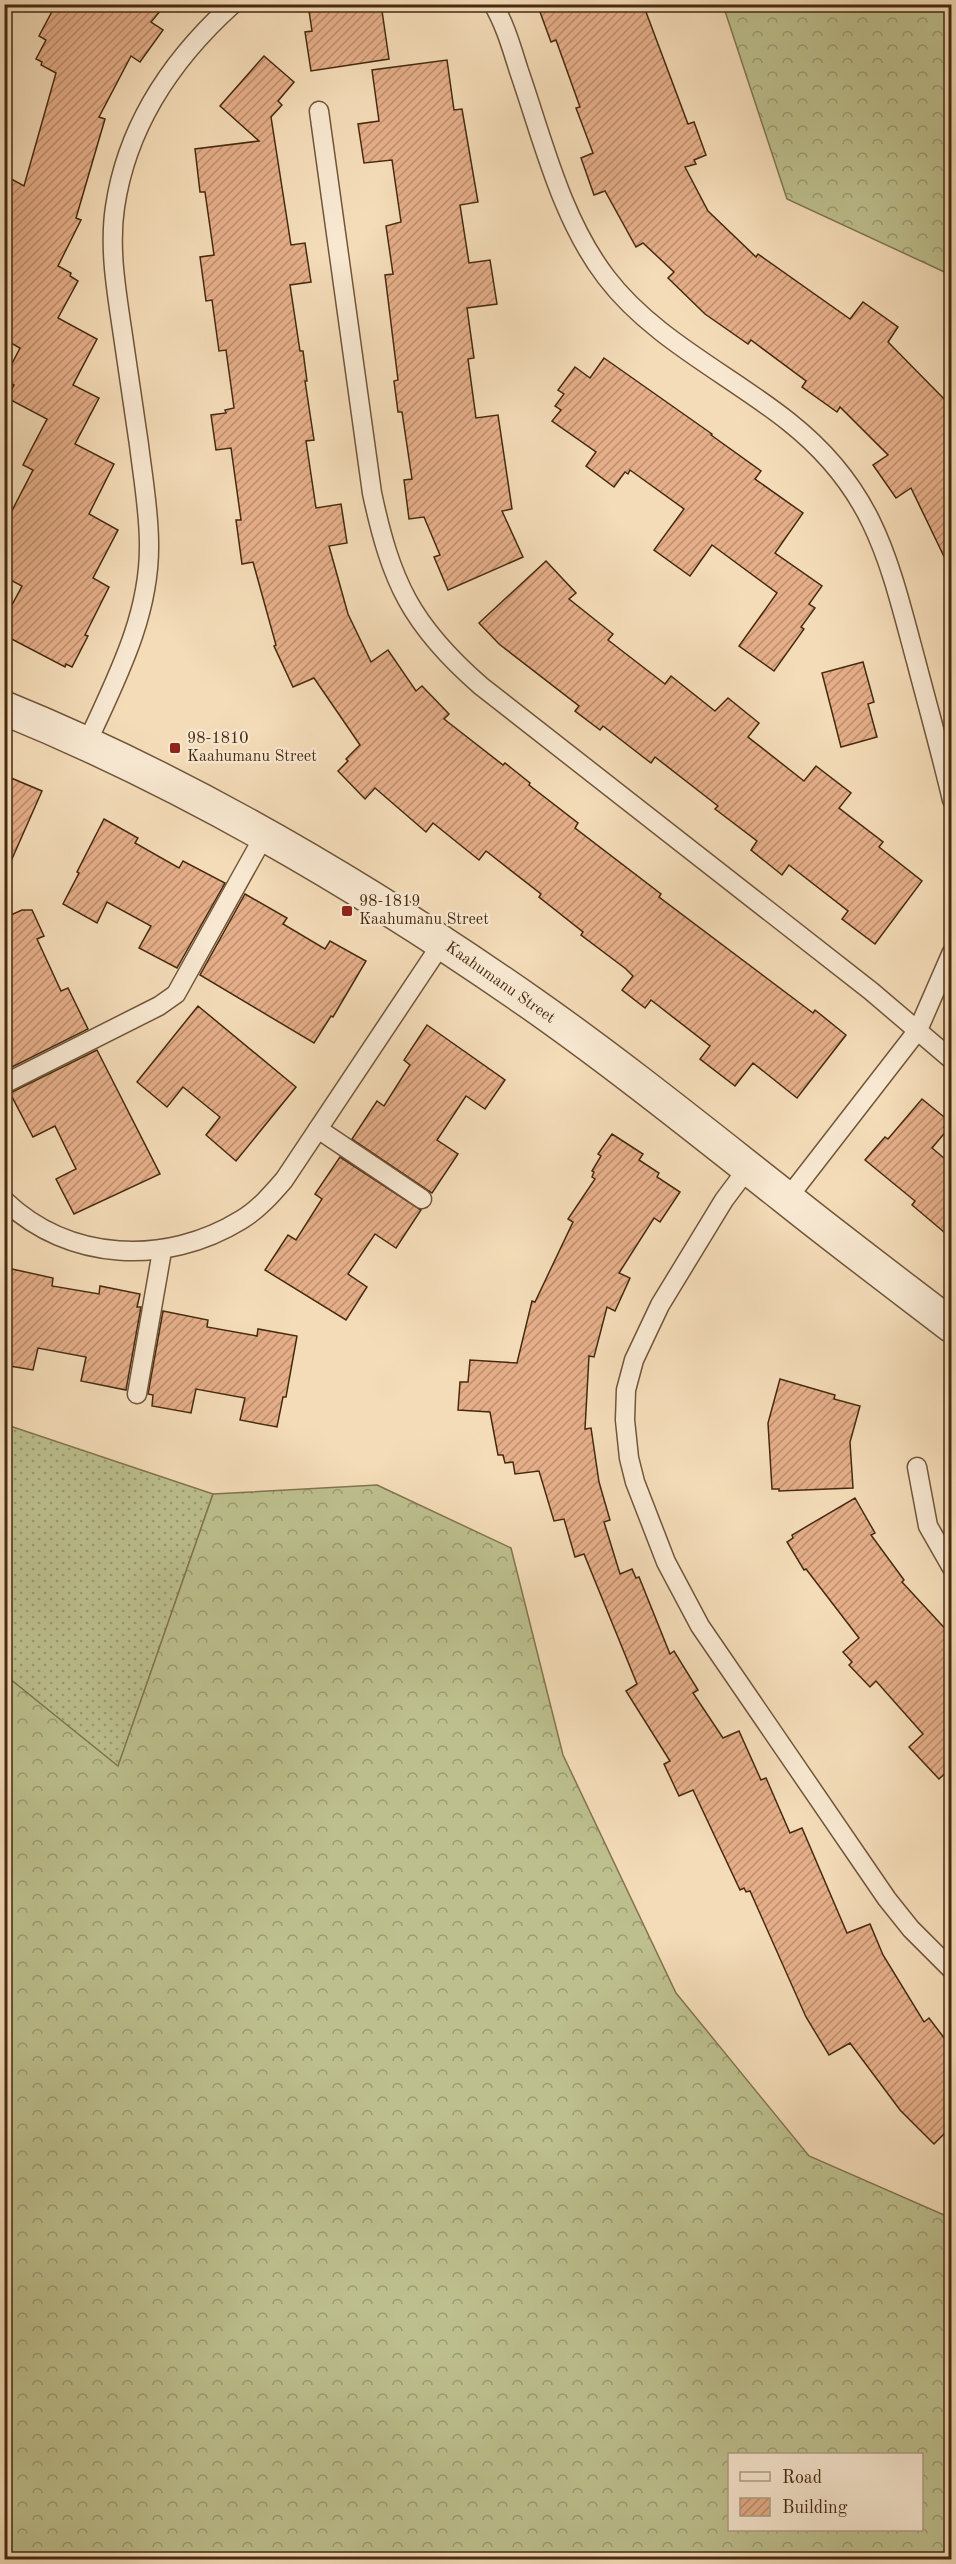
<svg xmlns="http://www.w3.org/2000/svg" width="956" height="2564" viewBox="0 0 956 2564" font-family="'Old Standard TT',serif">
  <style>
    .grass { fill: url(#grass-dots); stroke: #82754f; stroke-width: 1.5 }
    .forest { fill: url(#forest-crowns); stroke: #82754f; stroke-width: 1.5; fill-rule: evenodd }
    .building { fill: url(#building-hatch); stroke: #462a10; stroke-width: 1.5 }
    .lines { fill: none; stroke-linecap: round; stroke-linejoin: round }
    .lane-casing { stroke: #72563a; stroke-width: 21 }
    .street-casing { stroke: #72563a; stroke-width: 36 }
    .lane { stroke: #f8e8d1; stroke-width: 18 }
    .street { stroke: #f8e8d1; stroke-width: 33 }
    .poi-dot { fill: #8f2418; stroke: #f8e8d1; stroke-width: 2 }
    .labels { text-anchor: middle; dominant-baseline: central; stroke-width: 4.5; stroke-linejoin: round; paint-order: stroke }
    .poi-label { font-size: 16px; fill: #462a10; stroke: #f8e8d1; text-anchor: start }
    .street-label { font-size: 16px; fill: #462a10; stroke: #f8e8d1 }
  </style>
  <defs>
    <pattern id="grass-dots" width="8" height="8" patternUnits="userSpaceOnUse" patternTransform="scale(1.5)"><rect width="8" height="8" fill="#bdc08e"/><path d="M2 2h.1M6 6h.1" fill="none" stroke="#9b9c73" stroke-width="1.8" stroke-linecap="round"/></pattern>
    <pattern id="forest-crowns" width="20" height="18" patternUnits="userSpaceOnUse" patternTransform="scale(1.5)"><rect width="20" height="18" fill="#bdc08e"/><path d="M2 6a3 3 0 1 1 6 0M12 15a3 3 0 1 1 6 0" fill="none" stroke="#9b9c73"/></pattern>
    <pattern id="building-hatch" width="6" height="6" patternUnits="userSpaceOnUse" patternTransform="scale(1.5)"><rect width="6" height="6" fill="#e5ae89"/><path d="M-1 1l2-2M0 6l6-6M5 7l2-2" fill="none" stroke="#bb8e6f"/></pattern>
  </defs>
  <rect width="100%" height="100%" fill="#f4dcb8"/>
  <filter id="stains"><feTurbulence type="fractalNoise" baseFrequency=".00333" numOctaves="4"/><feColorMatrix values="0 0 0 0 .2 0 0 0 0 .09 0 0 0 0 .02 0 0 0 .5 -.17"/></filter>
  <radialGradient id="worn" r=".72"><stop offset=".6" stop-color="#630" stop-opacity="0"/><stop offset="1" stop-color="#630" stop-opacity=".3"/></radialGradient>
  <path class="grass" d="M4,1424L213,1494L118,1767L5,1675Z"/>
  <g class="forest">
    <path d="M723,5H951V275L787,199Z"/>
    <path d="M377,1485L511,1548L563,1755L676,1993L809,2156L951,2218V2559H5V1675L118,1766L213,1494ZM730,2454H922V2530H730Z"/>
  </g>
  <g class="building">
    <path d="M56,4H166L151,22L163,30L140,62L131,56L99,117L105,119L76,218L81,220L58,266L71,273L70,276L78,281L58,318L97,339L73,385L99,398L75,444L114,464L89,514L118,530L93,578L109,587L85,635L88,636L72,667L66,664L65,667L4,635V620L22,586L5,577V524L33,470L23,465L47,419L7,398L14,385L4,379L20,348L4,339V175L24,186L56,73L41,65L42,62L36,59L46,40L39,36Z"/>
    <path d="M381,4L389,59L311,71L305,32L312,31L309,11L335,7V11Z"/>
    <path d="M559,4H643L688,124L694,122L706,155L694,160L696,164L685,167L708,211L756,257L758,254L850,319L863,302L898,327L888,342L951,406V571L911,488L896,498L873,465L888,455L840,407L837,412L802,387L806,381L751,340L748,344L705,314L668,278L674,272L643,243L636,247L605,191L594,195L581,158L593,153L576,108L580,107L556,40L551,42L540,12Z"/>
    <path d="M264,56L294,82L278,101L282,105L271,117L291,245L305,243L311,282L290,285L300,351H303L307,381H305L314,440L306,441L316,508L341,504L347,543L329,546L348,614L371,662L388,650L416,691L422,686L449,714L444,719L503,765L505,763L530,783L529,785L578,823L575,828L661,894L659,897L813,1013L815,1010L846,1035L797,1098L753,1063L735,1086L700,1059L710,1046L651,1000L645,1008L622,990L633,976L626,969L581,935L583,932L539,897L541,894L486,851L479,860L433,823L426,832L375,788L365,799L338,771L348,761L346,759L360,745L314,678L293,687L274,646L276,645L253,562L242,564L236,520H241L231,448L216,450L211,415L226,413L225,410L234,408L226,350L219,351L212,300L206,301L200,257L214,255L205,192H200L195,149L259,141L220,106Z"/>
    <path d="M447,60L454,110L462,109L478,202L460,205L469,263L490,260L497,304L467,308L474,358L468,359L476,418L498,415L512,509L502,511L523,557L448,590L434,557L440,555L424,517L409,519L404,480L412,479L402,412H398L394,381L398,380L385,275L393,274L386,226L401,222L392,160L364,163L358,124L379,121L372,70Z"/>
    <path d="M604,358L712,434L711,435L761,471L755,479L803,513L775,553L822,586L809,604L815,608L801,627L804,629L774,671L739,646L777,593L712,545L690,576L654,550L684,509L630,470L628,474L625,472L614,487L586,466L596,452L552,421L561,410L555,406L564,394L558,390L575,367L590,378Z"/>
    <path d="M546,561L576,593L569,599L613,634L608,640L665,684L671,676L715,711L728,698L759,723L748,737L804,781L816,766L851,793L839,808L883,842L879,847L922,881L875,944L842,919L848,911L789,865L782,875L751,850L757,841L715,809L718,806L655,757L651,763L603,726L600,730L575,711L579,706L499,644L479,623Z"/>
    <path d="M863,662L874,702L868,704L877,737L841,747L822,673Z"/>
    <path d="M4,775L42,791L4,877Z"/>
    <path d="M104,819L138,838L135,843L179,868L183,861L225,883L177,968L139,948L151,926L107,902L97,923L63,904L79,873L77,872Z"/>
    <path d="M245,894L287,918L283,924L325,949L330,941L366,961L333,1017L331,1016L314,1043L200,975Z"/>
    <path d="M22,910H32L44,936L37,939L61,991L68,988L88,1029L4,1071V918Z"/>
    <path d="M198,1006L296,1087L236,1161L206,1135L220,1117L183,1087L167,1107L137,1082Z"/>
    <path d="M427,1025L505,1080L485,1109L466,1096L437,1140L458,1154L432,1193L352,1139L377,1101L384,1106L410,1065L404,1060Z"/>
    <path d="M97,1050L160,1174L74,1214L56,1179L76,1169L55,1126L33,1137L10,1093Z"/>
    <path d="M922,1099L949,1121L944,1127L948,1129L932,1148L951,1164V1238L912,1205L915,1201L865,1160L885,1137L888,1139Z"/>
    <path d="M612,1134L643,1154L639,1160L659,1173L657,1177L680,1192L660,1222L654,1218L619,1273L630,1278L615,1311L607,1307L594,1357L589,1356L585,1429L591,1428L599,1482L610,1520L604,1522L620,1574L632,1569L636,1578L639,1577L670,1654L674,1651L698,1690L693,1693L723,1738L739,1731L761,1780L766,1778L790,1833L802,1828L847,1933L870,1924L883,1955L924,2022L929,2018L951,2047V2127L934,2144L900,2110L850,2043L829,2055L806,2017L750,1891L746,1892L744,1888L740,1890L693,1790L679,1796L664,1764L670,1761L626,1691L637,1684L584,1554L575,1557L564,1519L554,1521L539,1471L515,1474L513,1462L505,1463L503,1455H498L490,1412L458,1410L460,1382H468L470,1360L517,1363L532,1301L535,1302L573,1222L568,1219L595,1179L592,1177L594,1172L592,1171L601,1156L598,1154Z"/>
    <path d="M340,1157L421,1210L396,1248L375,1234L348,1274L367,1287L346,1320L265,1270L288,1235L296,1240L322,1199L315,1194Z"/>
    <path d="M12,1269L53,1278L52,1286L99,1294L100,1286L140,1294L137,1307H141L126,1390L81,1381L86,1357L38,1348L33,1370L4,1365V1308Z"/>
    <path d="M163,1311L208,1320L207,1327L257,1336L258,1329L297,1336L286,1397H283L277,1427L240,1420L245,1398L196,1389L191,1413L152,1406L153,1395L148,1394Z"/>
    <path d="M780,1379L835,1395L834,1399L860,1406L850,1442L853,1488L779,1491V1489H772L768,1423Z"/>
    <path d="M855,1498L875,1533L871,1535L904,1580L902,1582L951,1635V1768L939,1779L909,1747L923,1734L876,1681L870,1687L849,1665L852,1662L843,1652L859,1638L806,1569L804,1570L787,1542L793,1538L792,1535Z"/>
  </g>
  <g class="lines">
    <defs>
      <g id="lane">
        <path d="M493,4C505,24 512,49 519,71C543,140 561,218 606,277C653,339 729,374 789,422C875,490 889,561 916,661C928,707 941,753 952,800"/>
        <path d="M319,111L372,493C391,582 411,625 481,686L871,991L952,1060"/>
        <path d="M86,745C115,681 150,617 149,544C149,511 143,478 139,445C133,406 128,368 122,329C116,289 109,247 115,207C127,126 173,58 233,4"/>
        <path d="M8,1082L159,1006L176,994L264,836"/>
        <path d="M318,1129L422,1199"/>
        <path d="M748,1168L724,1200L660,1305L634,1360L626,1390L625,1420L629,1458L635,1482L666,1562L700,1626L887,1899L911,1929L952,1970"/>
        <path d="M787,1199L918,1030L952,952"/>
        <path d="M4,1200C69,1262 166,1266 241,1220C258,1210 271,1195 284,1180L442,943"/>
        <path d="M137,1394L162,1251"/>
        <path d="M917,1467L928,1526L952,1568"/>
      </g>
      <path id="street" d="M4,708C191,784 366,888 531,1003C618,1064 701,1131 785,1197C840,1241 896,1283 952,1326"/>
    </defs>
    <use href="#lane" class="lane-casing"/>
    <use href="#street" class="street-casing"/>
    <use href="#lane" class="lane"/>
    <use href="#street" class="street"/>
  </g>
  <g class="poi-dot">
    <rect x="169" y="742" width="12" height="12" rx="3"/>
    <rect x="341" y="905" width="12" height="12" rx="3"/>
  </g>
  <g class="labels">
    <g class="poi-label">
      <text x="187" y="739">98-1810<tspan x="187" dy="18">Kaahumanu Street</tspan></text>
      <text x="359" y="902">98-1819<tspan x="359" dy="18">Kaahumanu Street</tspan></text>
    </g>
    <g class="street-label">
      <text transform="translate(500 983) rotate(35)">Kaahumanu Street</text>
    </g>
  </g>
  <rect width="956" height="2564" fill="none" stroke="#f4dcb8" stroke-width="24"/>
  <rect x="6" y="6" width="944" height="2552" fill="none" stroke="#462a10" stroke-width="3"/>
  <rect x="12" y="12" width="932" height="2540" fill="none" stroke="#462a10" stroke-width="1.5"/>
  <rect x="728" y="2453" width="195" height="78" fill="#f8e8d1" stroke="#b19c84" stroke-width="1.5"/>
  <rect x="740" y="2472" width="30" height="9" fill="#f8e8d1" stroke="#b19c84" stroke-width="1.5"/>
  <text x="782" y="2483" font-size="18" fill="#462a10">Road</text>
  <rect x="740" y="2498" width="30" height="18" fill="url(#building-hatch)" stroke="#b19c84" stroke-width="1.5"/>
  <text x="782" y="2513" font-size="18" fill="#462a10">Building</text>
  <rect width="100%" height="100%" filter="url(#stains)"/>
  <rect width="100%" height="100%" fill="url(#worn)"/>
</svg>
